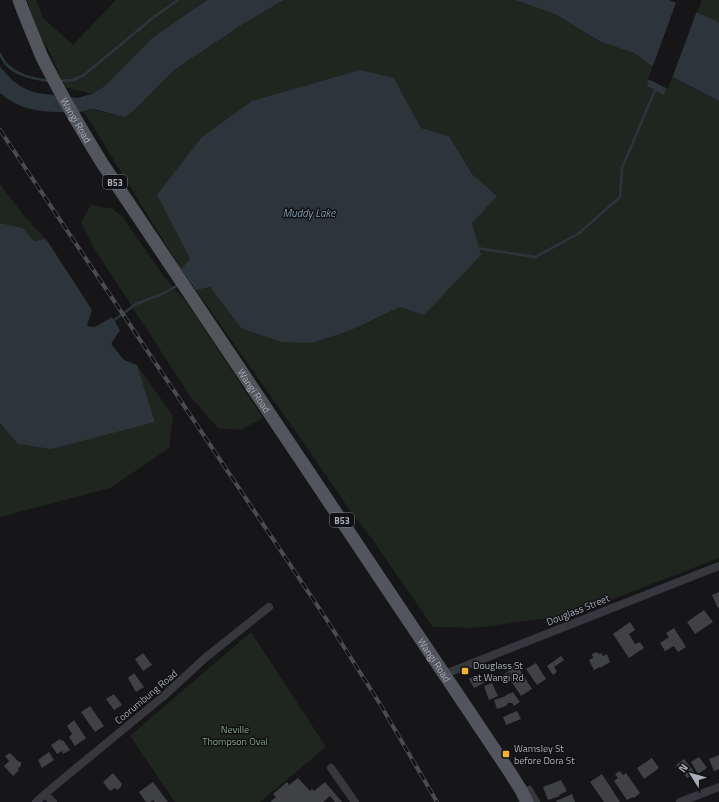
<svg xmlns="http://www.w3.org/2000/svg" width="719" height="802" viewBox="0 0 719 802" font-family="'Titillium Web',sans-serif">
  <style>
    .green { fill: #1e261f }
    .water { fill: #2c353c }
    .pier { fill: #161618 }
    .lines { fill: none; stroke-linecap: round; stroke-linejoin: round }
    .stream { stroke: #2c353c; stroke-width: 2.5 }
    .building { fill: #404145 }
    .minor { stroke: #37383d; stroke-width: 8 }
    .primary { stroke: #53555c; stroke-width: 13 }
    .rail-casing { stroke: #4a4c52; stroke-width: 4 }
    .rail { stroke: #111113; stroke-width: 2.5; stroke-dasharray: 8; stroke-linecap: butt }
    .poi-dot { fill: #f2b134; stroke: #111113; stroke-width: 1.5 }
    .labels { text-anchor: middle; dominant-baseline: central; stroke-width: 3; stroke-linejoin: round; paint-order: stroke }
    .shield { fill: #111113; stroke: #7b7e86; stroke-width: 1 }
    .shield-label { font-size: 9px; font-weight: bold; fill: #a8adb8 }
    .street-label { font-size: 10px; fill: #a8adb8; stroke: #111113 }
    .poi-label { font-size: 10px; fill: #a8adb8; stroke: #111113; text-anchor: start }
    .park-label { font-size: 10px; fill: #7fa381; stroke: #111113 }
    .water-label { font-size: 11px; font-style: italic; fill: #7f9bb3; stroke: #111113 }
  </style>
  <rect width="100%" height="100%" fill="#161618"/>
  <g class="green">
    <path d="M27,0H36L43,18L73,45L116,0H207L152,38L106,85L92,94L65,87L50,53L35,27Z"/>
    <path d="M284,0H515L555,14L601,42L634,53L651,66L719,101V558L572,615L474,628L433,627L372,539L349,509L303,442L196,290L210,287L241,328L312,343L349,331L400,307L424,315L472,223L496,195L472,174L449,136L421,128L394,78L157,195L190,259L181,269L84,112L90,109L125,117L138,107L174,70L243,24Z"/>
    <path d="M702,0H719V22L697,12Z"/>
    <path d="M0,184L24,216L46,239L34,241L23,228L0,223Z"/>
    <path d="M91,205L113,209L122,216L162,274L187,303L263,418L241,430L218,428L190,396L94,248L81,222Z"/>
    <path d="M137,365L173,416L169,448L110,488L0,517V423L18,444L155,422Z"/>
    <path d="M251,632L326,747L260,802H175L130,736Z"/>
  </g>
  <g class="water">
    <path d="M207,0H284L243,24L174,70L138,107L125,117C114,115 102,110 91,109C88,109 84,112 79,112C48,112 25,114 0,93V67L12,80L20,86L28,90L37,93L77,98L92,94L106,85L152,38Z"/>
    <path d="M515,0H669L719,22V101L671,76L664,95L647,86L653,67L634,53L601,42L555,14Z"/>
    <path d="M360,70L394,78L421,128L449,136L472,174L497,196L472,223L481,255L424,315L400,307L349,331L312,343L281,342L241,328L210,287L196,290L181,269L190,259L157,195L201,138L252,101Z"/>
    <path d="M0,223L23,228L34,241L46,239L92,310L87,326L95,327L112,317L120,330L111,344L124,360L137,365L155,422L51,449L18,444L0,423Z"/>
  </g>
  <path class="pier" d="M677,0H701L668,89L648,79Z"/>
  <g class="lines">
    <g class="stream">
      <path d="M0,54C2,58 4,62 7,65C18,76 35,79 50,81"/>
      <path d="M59,81L73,80L84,75L154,17L178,0"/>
      <path d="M477,248L535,257L578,234L620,197L622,168L656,88"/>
      <path d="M113,321L136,304L162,294L178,285"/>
    </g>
  </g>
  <g class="building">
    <path d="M719,592V607L718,608L712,595Z"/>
    <path d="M704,610L713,622L695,634L687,622Z"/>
    <path d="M630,622L635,630L629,634L635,644L640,642L644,648L629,658L613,634Z"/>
    <path d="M674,628L686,647L678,652L674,646L665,651L660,643L669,637L666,633Z"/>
    <path d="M597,652L598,654L601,653L603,656L607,654L610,662L600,668V667L594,670L589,660L593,658L592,654Z"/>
    <path d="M143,653L152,665L143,671L135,659Z"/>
    <path d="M561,656L564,660L554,667L557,672L553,675L547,666Z"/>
    <path d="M536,663L546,679L537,685L526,669Z"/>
    <path d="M516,664L532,689L521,696L511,681L508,683L503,675L509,671L508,669Z"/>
    <path d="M134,673L144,687L136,692L128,678Z"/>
    <path d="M479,674L484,683L474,688L469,679Z"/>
    <path d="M492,683L498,696L489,700L484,686Z"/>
    <path d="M513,692L520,702L514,706L512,703H508L506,706L497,709L494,700L506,696V695Z"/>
    <path d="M114,694L122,705L114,710L106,699Z"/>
    <path d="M90,706L104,726L95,732L81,712Z"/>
    <path d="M517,711L521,719L506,725L503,717Z"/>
    <path d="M74,720L86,738L75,746L69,737L72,734L67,726Z"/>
    <path d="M60,739L62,741L63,740L70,750L63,754L62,751L57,754L51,745Z"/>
    <path d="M49,752L54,760L42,768L38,760Z"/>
    <path d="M10,753L19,762H21V766L18,768L19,770L13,776L4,766L9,761L5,756Z"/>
    <path d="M719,755V769L714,771L709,759Z"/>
    <path d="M699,757L707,768L698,774L691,762Z"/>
    <path d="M652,758L659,768L644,779L637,768Z"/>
    <path d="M684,759L695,773L687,778L676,765Z"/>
    <path d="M620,771L623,775L626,773L640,793L634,798L633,797L627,800L614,781L618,778L615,774Z"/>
    <path d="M113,773L122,784L121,786V787L117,790L115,788L110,791L103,782Z"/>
    <path d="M602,774L620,802H604L590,782Z"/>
    <path d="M298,778L310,791L312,789L314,791L325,782L342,802H335L330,796L323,802H270L276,797L273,794L287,782L289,785Z"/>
    <path d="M561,780L567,791L559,795L560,796L548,800L543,787Z"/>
    <path d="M153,782L168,802H155L153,800L150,802H146L139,792Z"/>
    <path d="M572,794L575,802H557L556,801Z"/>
  </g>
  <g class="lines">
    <g class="minor">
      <path d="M445,674L719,566"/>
      <path d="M331,768L355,802"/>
      <path d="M529,790L536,802"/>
      <path d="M45,794L53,802"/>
      <path d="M36,802L58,783L165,695L205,658L269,607"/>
      <path d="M680,802L719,787"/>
    </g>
    <path class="primary" id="s1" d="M19,0C26,19 34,38 42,57C60,93 81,129 102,163L509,771L521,790L527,802"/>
    <defs>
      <path id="rail" d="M0,130L325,617L380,704L437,802"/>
    </defs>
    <use href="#rail" class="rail-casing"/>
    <use href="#rail" class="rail"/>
  </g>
  <g class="poi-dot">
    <rect x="461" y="667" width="8" height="8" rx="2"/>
    <rect x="502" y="750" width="8" height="8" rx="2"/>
  </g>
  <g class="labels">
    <g class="shield">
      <rect x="103" y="175" width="24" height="14" rx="3"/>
      <rect x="330" y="513" width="24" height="14" rx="3"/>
    </g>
    <g class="shield-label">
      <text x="115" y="182">B53</text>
      <text x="342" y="520">B53</text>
    </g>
    <g class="street-label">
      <text stroke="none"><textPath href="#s1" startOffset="133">Wangi Road</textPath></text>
      <text stroke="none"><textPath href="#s1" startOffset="457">Wangi Road</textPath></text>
      <text transform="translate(578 610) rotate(-22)">Douglass Street</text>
      <text stroke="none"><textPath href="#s1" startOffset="781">Wangi Road</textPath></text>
      <text transform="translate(146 697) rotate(-40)">Coorumbung Road</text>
    </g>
    <g class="poi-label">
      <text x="473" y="665">Douglass St<tspan x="473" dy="12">at Wangi Rd</tspan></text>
      <text x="514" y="748">Wamsley St<tspan x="514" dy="12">before Dora St</tspan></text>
    </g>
    <g class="park-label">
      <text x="235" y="729">Neville<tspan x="235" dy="12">Thompson Oval</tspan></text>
    </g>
    <g class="water-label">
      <text x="309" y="213">Muddy Lake</text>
    </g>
  </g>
  <g transform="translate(691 774) rotate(307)" stroke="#111113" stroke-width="3" paint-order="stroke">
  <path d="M0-3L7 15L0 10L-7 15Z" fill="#a8adb8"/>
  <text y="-6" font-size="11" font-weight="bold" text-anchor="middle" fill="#a8adb8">N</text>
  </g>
</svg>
